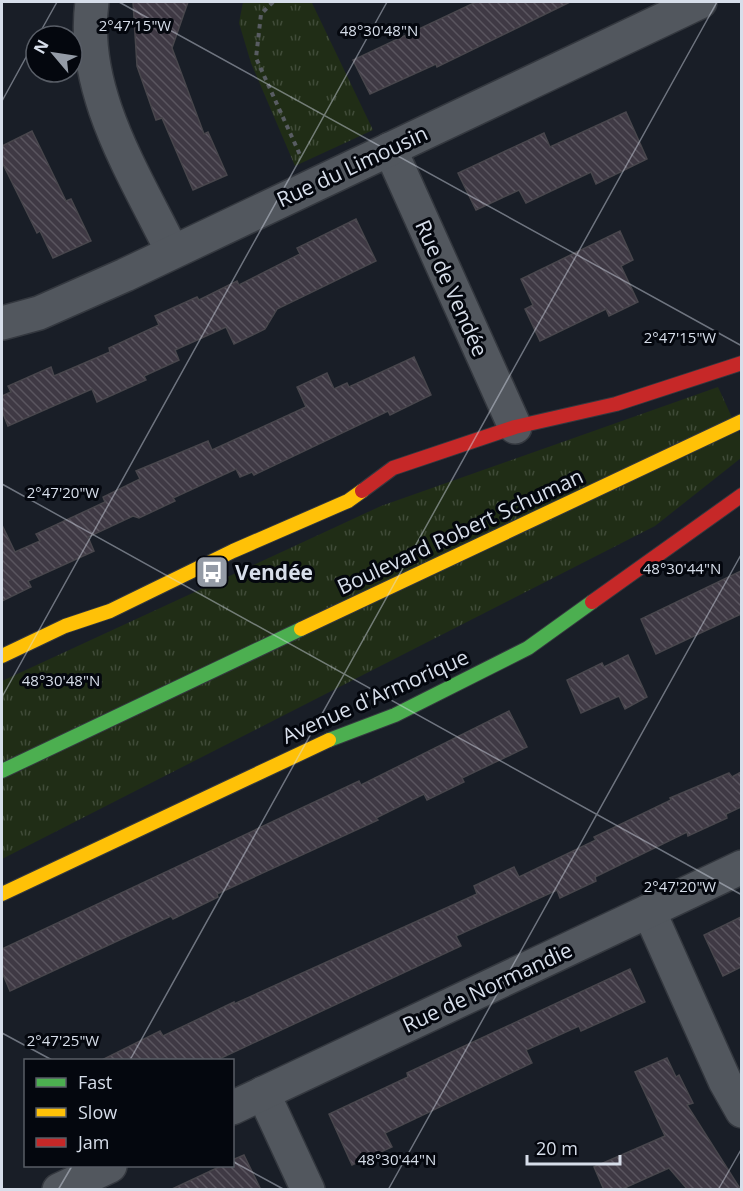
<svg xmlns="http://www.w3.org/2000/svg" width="743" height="1191" viewBox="0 0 743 1191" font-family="'Open Sans',sans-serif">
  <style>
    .grass { fill: url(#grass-tufts) }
    .building { fill: url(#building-back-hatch); stroke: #48464c; stroke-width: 1.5 }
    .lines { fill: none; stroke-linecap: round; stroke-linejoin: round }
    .street-casing { stroke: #34383f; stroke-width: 36 }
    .fast-casing { stroke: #34383f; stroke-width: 16 }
    .slow-casing { stroke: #34383f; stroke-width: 16 }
    .jam-casing { stroke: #34383f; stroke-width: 16 }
    .path { stroke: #585c62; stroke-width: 4; stroke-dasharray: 4.5 4.5; stroke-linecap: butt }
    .street { stroke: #52575e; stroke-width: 33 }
    .fast { stroke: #4caf50; stroke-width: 14 }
    .slow { stroke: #ffc107; stroke-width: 14 }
    .jam { stroke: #c62828; stroke-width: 14 }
    .ticks { fill: none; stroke: #d7deea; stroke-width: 1.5; stroke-opacity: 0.45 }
    .labels { text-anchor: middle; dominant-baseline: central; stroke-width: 6; stroke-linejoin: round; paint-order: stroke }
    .street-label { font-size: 21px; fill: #d7deea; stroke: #04070e }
    .poi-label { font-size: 21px; font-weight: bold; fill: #d7deea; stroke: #04070e; text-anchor: start }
    .ticks-label { font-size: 15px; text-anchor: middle; fill: #d7deea; stroke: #04070e; stroke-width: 6; stroke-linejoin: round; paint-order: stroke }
  </style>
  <defs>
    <pattern id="grass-tufts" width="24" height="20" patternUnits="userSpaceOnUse" patternTransform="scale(1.5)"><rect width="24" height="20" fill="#202d16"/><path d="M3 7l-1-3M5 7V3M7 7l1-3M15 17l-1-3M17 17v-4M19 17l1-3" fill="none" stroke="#404b38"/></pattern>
    <pattern id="building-back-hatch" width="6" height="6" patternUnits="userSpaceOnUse" patternTransform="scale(1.5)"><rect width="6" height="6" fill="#3f3944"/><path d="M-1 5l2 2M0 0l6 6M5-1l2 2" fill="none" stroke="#5a555f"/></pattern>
  </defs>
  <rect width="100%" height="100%" fill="#191e27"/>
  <g class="grass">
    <path d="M243,2H314L312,3L373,130L295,166L251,63L239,23Z"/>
    <path d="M718,387L741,437V458L655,526L2,859V681L381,506Z"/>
  </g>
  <g class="building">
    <path d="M133,2H188L172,48L204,134L208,132L227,175L193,190L162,118L156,120L137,66Z"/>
    <path d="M476,2H570L437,67L436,64L370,94L353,60Z"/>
    <path d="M626,112L647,159L596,184L591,172L526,203L519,190L476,210L458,173L544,133L550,147Z"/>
    <path d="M32,131L66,201L71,199L91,241L53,258L40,231L37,233L2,162V146Z"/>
    <path d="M356,219L376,261L277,309L265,329L234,344L226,327L175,350L179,360L144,376L146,380L97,402L92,389L8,426L2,411V396L11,392L8,386L51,367L54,376L110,352L109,348L159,325L155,316L197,297L199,300L237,281L239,285L300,254L297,248Z"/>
    <path d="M620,231L633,260L621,266L638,302L609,316L606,309L540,341L525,309L533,305L521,279Z"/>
    <path d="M414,357L431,395L390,415L388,411L254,475L252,472L240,477L236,469L173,498L175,501L139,518L133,516L88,537L94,551L28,581L31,587L2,601V525L15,552L40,541L36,534L105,502L103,497L140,479L136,471L208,441L212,450L306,407L297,387L327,373L334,389L347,383L349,387Z"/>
    <path d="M741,571V614L656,654L641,619Z"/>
    <path d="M628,655L647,697L625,709L619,696L581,713L567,680L602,663L604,667Z"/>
    <path d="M509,711L527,747L462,778L464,782L427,800L424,794L376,818L378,820L217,894L218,897L173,919L171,916L10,991L2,972V949L359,781L361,785Z"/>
    <path d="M741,772V807L726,814L727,818L688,836L687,832L595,877L596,881L560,898L557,890L456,936L461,946L217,1060H102L160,1031L163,1036L234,1002V1004L477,894L474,886L514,867L519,877L596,840L594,837L671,800L670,798L729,773L732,777Z"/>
    <path d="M741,917V967L723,976L704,935Z"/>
    <path d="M630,969L645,1002L581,1031L579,1026L526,1050L532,1063L385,1133L392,1147L352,1165L329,1114L408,1077L407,1073L443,1056Z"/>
    <path d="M667,1058L676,1077L679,1075L693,1103L687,1105L741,1190H688L669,1168L620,1190H604L594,1167L665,1136L635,1072Z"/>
    <path d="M244,1155L261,1190H170L221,1166H232V1160Z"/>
  </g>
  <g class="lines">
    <defs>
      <g id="street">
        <path d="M92,2C80,91 134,173 172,251"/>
        <path d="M390,149L515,427"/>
        <path d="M2,323L39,313L125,275L700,2"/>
        <path d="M649,911L725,1081L742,1111"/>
        <path d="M263,1093L308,1190"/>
        <path d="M232,1108L742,867"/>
        <path d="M59,1190L110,1166"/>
      </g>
      <g id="fast">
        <path d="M329,740L395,715L528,648L592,602"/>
        <path d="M2,771L301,629"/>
      </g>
      <g id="slow">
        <path d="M301,629L742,421"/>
        <path d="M2,656L65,626L110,611L233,551L348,501L362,491"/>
        <path d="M2,894L329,740"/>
      </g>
      <g id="jam">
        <path d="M362,491L393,468L515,427L616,404L742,363"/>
        <path d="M592,602L742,495"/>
      </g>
    </defs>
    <use href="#street" class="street-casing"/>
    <use href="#fast" class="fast-casing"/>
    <use href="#slow" class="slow-casing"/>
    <use href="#jam" class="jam-casing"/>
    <path class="path" d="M273,2L261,14L256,58L301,157"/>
    <use href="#street" class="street"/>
    <use href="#fast" class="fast"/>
    <use href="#slow" class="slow"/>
    <use href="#jam" class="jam"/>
  </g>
  <path class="ticks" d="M119,2L742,346M38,36L57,2M2,101L36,39M2,484L742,895M2,697L387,2M2,1033L52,1060M130,1060L717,2M232,1161L285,1190M58,1190L72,1166M388,1190L742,553M718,1190L742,1148"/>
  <defs>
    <symbol id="bus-square" viewBox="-11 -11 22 22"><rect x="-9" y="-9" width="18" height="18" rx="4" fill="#949ba6" stroke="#04070e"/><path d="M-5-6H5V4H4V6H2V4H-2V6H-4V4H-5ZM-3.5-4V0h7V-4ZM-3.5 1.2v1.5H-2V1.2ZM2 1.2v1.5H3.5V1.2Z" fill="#fff"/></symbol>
  </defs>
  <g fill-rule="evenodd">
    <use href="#bus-square" x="193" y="553" width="38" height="38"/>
  </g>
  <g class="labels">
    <g class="street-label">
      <text transform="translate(352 166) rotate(-25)">Rue du Limousin</text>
      <text transform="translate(452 288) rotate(66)">Rue de Vendée</text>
      <text transform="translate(460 531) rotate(-25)">Boulevard Robert Schuman</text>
      <text transform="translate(375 696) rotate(-24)">Avenue d'Armorique</text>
      <text transform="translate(487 987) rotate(-25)">Rue de Normandie</text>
    </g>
    <g class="poi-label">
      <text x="235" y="572">Vendée</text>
    </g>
  </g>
  <g class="ticks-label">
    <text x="135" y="31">2°47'15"W</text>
    <text x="379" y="36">48°30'48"N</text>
    <text x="680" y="343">2°47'15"W</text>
    <text x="63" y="498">2°47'20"W</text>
    <text x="682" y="574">48°30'44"N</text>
    <text x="61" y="686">48°30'48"N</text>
    <text x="680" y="892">2°47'20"W</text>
    <text x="63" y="1046">2°47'25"W</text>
    <text x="397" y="1165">48°30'44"N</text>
  </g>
  <rect width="743" height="1191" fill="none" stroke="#d7deea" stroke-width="6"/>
  <rect x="24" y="1059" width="210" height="108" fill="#04070e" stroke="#585d66" stroke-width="1.5"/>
  <rect x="36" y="1078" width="30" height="9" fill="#4caf50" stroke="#585d66" stroke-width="1.5"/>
  <text x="78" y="1089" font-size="18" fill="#d7deea">Fast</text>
  <rect x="36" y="1108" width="30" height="9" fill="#ffc107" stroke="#585d66" stroke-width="1.5"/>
  <text x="78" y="1119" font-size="18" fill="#d7deea">Slow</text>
  <rect x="36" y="1138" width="30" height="9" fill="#c62828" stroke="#585d66" stroke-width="1.5"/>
  <text x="78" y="1149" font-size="18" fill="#d7deea">Jam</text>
  <g transform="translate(54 54) rotate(299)"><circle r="28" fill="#04070e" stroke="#585d66" stroke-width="1.5"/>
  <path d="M0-4.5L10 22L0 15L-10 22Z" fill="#949ba6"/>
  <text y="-9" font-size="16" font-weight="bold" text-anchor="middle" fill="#d7deea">N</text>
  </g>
  <path d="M527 1155v9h93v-9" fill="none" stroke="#d7deea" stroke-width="3"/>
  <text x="536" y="1155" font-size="18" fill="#d7deea" stroke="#04070e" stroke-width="4.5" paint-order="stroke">20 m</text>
</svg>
